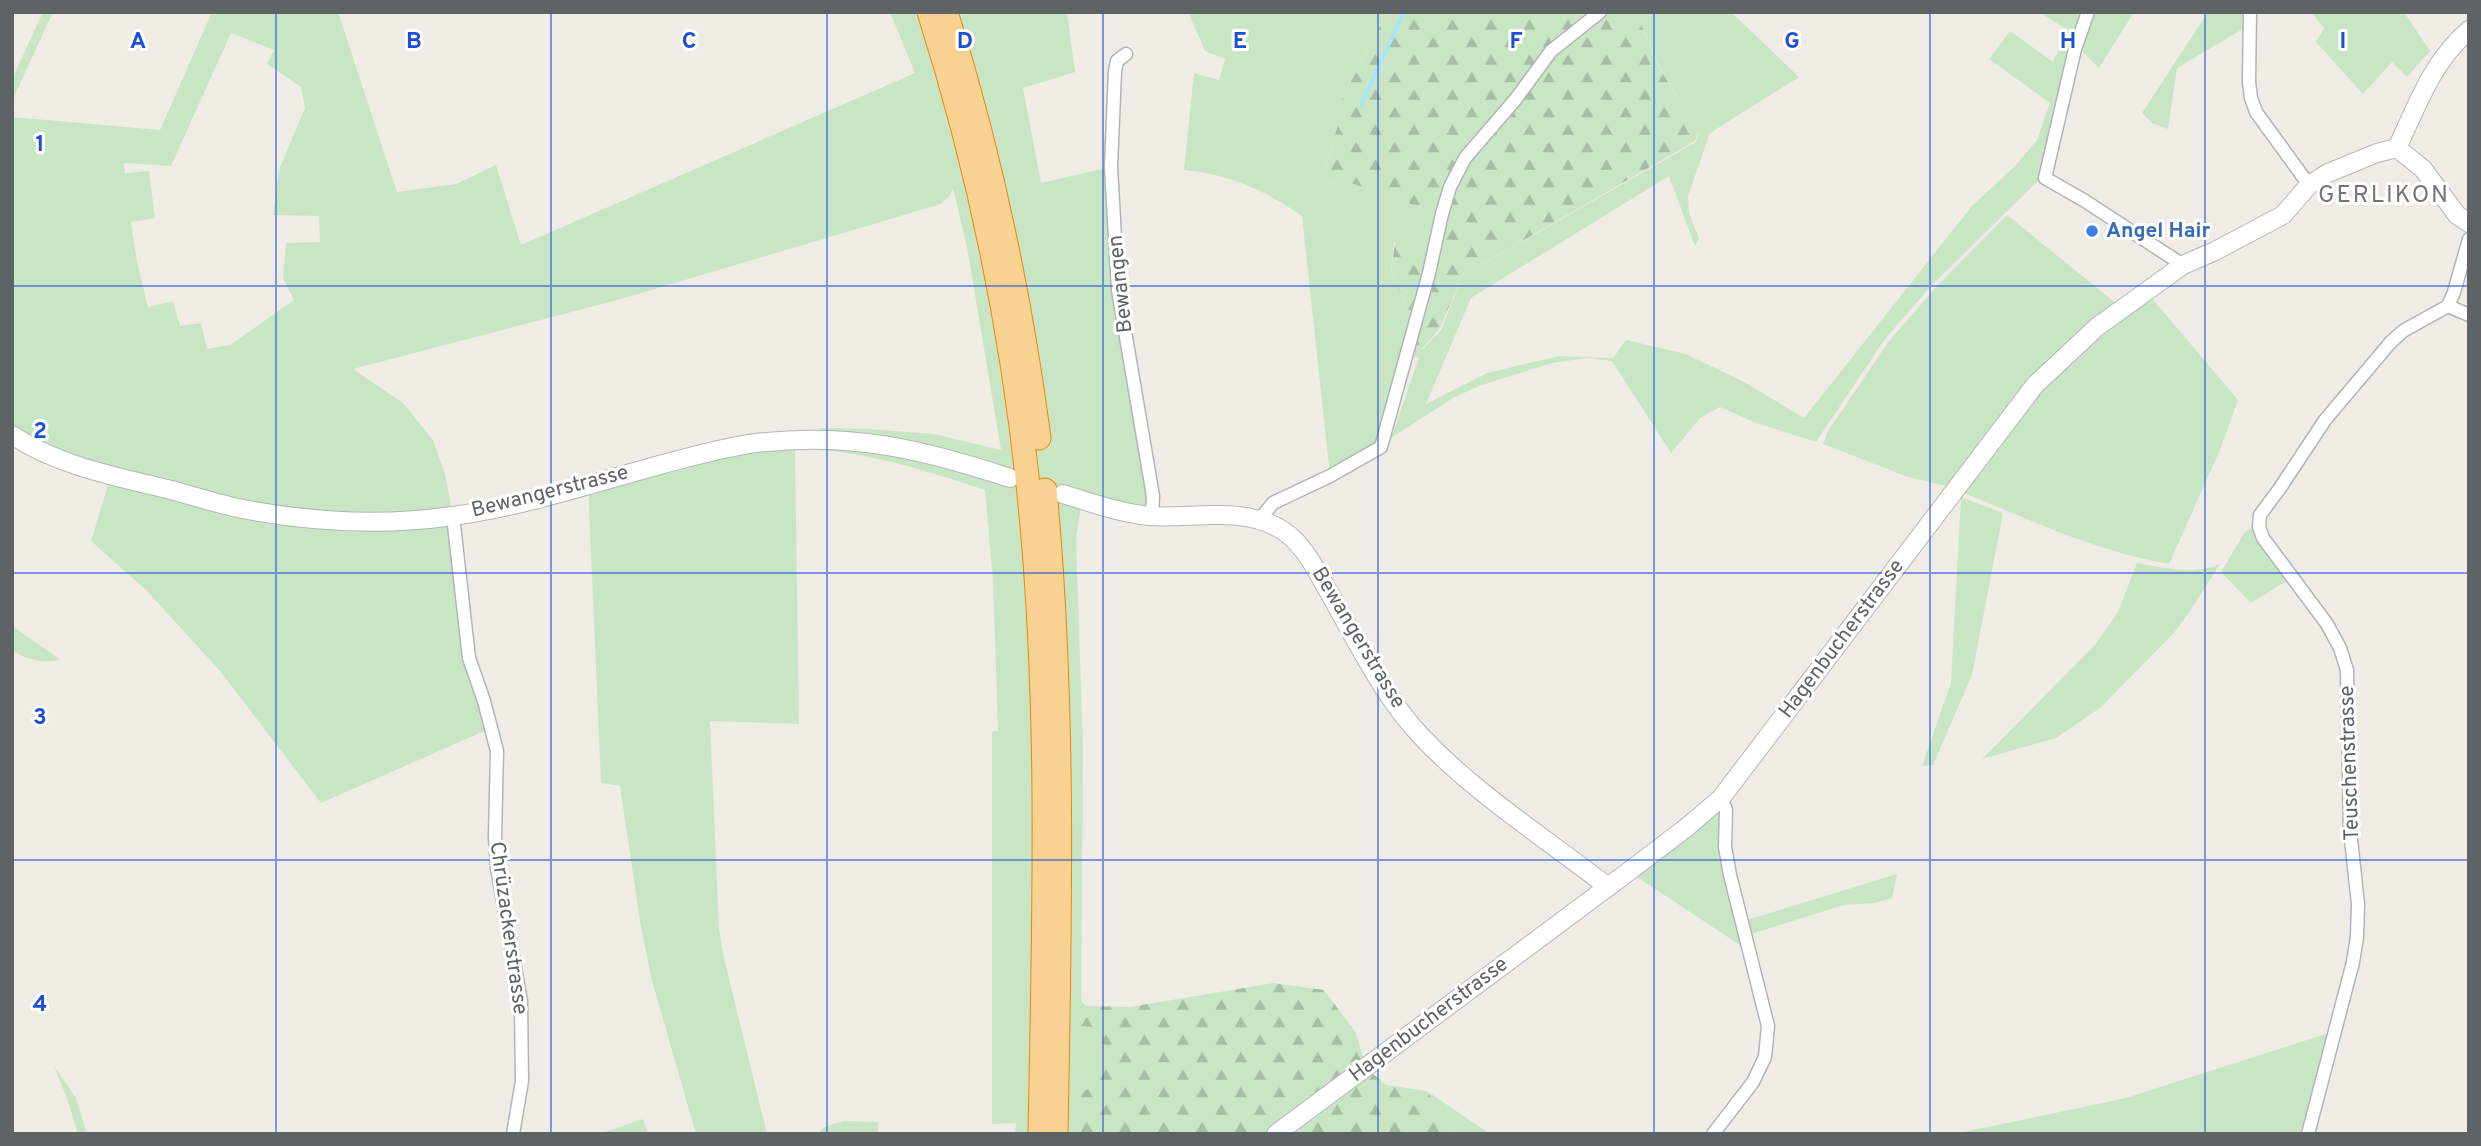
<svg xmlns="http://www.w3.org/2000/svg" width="2481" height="1146" viewBox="0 0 2481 1146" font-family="Overpass,sans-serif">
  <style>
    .green { fill: #c9e6c4; fill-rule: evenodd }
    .forest { fill: url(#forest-firs) }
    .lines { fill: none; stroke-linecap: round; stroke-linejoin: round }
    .stream { stroke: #aae4fc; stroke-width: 3.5 }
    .street-casing { stroke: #b1b5b8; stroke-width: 15 }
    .secondary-casing { stroke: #b2b7ba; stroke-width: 20 }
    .highway-casing { stroke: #ed8608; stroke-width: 25 }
    .street { stroke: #fff; stroke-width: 12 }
    .secondary { stroke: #fff; stroke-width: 18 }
    .highway { stroke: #f9d193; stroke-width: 23 }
    .grid { fill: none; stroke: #1d4ed8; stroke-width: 2; stroke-opacity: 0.55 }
    .shop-dot { fill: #3f7fe0; stroke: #fff; stroke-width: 2.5 }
    .labels { text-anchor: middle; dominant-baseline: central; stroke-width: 6; stroke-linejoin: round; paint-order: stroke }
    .shop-label { font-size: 21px; font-weight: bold; fill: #366cbe; stroke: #fff; text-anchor: start }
    .street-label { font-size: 21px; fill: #5e6366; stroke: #fff }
    .quarter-label { font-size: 24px; letter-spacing: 2px; fill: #6f7578; stroke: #fff }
    .grid-label { font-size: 23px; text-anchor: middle; font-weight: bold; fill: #1d4ed8; stroke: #fff; stroke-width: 6; stroke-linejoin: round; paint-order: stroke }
  </style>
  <defs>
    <pattern id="forest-firs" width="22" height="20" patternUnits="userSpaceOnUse" patternTransform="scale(1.75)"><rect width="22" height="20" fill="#c9e6c4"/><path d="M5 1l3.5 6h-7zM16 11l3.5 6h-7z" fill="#a6bea3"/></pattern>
  </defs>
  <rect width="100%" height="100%" fill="#efece6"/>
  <g class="green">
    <path d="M43,12H53L12,101V79Z"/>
    <path d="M212,12H338L397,192L456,184L496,165L521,245L915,73L890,12H1067L1075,72L1023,88L1041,183L1111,167L1118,290L1152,516L1082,500L1076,539L1083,747L1081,1025L1094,1027L1104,1047L1095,1085L1079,1095V1134H1015L1016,1123L992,1124V731H998L993,580L985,490C924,470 860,449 795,449L799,724L710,721L719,929L724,958L767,1134H696L651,977L640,921L620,786L601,783L588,484L700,454L822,439L821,428L869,429L934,434L1001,450L967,247L953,188L950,195L941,204L621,299L353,369L403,403L433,440L445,474L453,516L469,658L491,728L321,803L220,671L147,591L91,541L111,475L12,435V117L160,130ZM231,33L274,50L267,64L301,87L305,108L279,170L273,215L319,216L320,242L286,243L283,278L294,300L230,345L207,349L201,323L180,326L173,301L148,307L137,262L131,222L155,218L149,171L125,173L124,163L171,166Z"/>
    <path d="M1188,12H1387L1335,112L1338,124L1323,179L1336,183L1339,178L1439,214L1431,254L1394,242L1391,271L1411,317L1381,447L1330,476L1302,216C1266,191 1229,174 1184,170L1194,73L1219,80L1225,59L1205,51Z"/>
    <path d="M1636,12H1731L1799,77L1710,133L1688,196L1689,213L1699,239L1695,246L1669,176L1471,298L1426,404L1487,373L1559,356L1613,358L1626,340L1686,354L1744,382L1804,418L1972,206L2015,166L2037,140L2050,103L1989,59L2010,31L2053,62L2068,30L2039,12H2087L2041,178L1932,285L1885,339L1816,442L1756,423L1720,407L1700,418L1671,453L1612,361L1587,358L1552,363L1479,386L1453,398L1391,438L1419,358L1412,356L1415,347L1423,349L1441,330L1462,276L1696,142L1698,133L1659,66Z"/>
    <path d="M2090,12H2134L2099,68L2079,48Z"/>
    <path d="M2208,12H2246V27L2177,68L2168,129L2152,123L2142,113Z"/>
    <path d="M2311,12H2404L2430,51L2407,77L2392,62L2363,94L2316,42L2324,28Z"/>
    <path d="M2007,215L2117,304L1951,487L1908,477L1823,444L1828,431L1889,341L1936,287Z"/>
    <path d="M2150,296L2238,400L2220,450L2169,564C2094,551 2029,519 1959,491L2068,358L2101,337Z"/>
    <path d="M1961,497L2003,513L1972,675L1933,765L1922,766L1951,683Z"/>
    <path d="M2253,527L2291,578L2251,603L2221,572L2245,532Z"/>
    <path d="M2137,563C2167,568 2190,576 2220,564L2188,614L2173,634L2100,708L2056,738L1982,759L2095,645L2118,612Z"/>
    <path d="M12,626L61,660C43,663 31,661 14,652L12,651Z"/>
    <path d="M1716,810L1723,811L1749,951L1634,875Z"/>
    <path d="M1897,874L1892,898L1875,903L1844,905L1751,934L1747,920Z"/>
    <path d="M2332,1032L2307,1134H1954L2126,1098Z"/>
    <path d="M54,1066L76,1098L87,1134H78L68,1101Z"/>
    <path d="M1427,1091L1490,1134H1453Z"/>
    <path d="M643,1119L648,1134H599Z"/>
    <path d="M844,1121L878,1122V1134H818L824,1127Z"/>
  </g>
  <g class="forest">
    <path d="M1387,12H1636L1659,67L1698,132L1695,141L1462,276L1440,328L1422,349L1415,346L1411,317L1391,271L1395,242L1434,255L1442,215L1340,179L1337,183L1323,179L1338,124L1335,112Z"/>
    <path d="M1273,983L1324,990L1356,1033L1366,1068L1386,1085L1427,1091L1453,1134H1079V1094L1095,1085L1104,1047L1094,1027L1081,1026V1001L1086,1006L1130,1007Z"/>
  </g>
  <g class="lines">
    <path class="stream" d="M1361,105L1403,14L1408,12"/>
    <defs>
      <g id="street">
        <path d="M2088,12L2075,49L2045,178L2085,201L2183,265"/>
        <path d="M2250,12L2249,82L2251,98L2256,112L2309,185"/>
        <path d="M1126,54L1117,61L1115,71L1111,167L1118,290L1153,496L1152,516"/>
        <path d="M2448,306L2469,315"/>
        <path d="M453,516L469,658L484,701L497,751L495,837L497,868L521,1001L522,1081L513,1134"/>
        <path d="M1260,519L1273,503L1330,476L1381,447L1429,273L1442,214L1450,187L1465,158L1515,100L1551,51L1600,12"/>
        <path d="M1713,1134L1753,1082L1765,1057L1768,1026L1730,875L1725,847L1726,810L1721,798"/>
        <path d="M2308,1134L2353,962L2357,937L2358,904L2350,830L2347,670L2340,648L2327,624L2263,538L2259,527L2260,515L2280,488L2325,420L2390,343L2403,331L2448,306L2454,292L2469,239"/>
      </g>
      <g id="secondary">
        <path d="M2397,148C2418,104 2431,63 2469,30"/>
        <path d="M2397,148L2423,169L2457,215L2469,223"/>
        <path d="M12,435C58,466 118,477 171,490C193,496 215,503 238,508C308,522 382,526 453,516C525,506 594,483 663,464C694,456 725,447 756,443C850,432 922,449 1010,478"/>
        <path d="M1063,494C1092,503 1120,513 1150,516C1194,519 1246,505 1285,532C1306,547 1318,574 1331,596C1356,640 1379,687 1412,726C1465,787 1544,837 1608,887"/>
        <path d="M1276,1134L1628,872L1687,827L1721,798L2035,385L2097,327L2183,265L2215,251L2283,215L2309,185L2328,173L2377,153L2397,148"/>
      </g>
      <g id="highway">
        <path d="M929,12C978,166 1011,325 1028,485C1051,700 1044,918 1040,1134"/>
        <path d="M946,12C990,152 1020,294 1039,438"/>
        <path d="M1045,490C1065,704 1060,919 1056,1134"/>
      </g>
    </defs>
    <use href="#street" class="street-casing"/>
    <use href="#secondary" class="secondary-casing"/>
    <use href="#highway" class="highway-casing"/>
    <use href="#street" class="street"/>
    <use href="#secondary" class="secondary"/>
    <use href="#highway" class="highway"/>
  </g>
  <path class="grid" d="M276,12V1134M551,12V1134M827,12V1134M1103,12V1134M1378,12V1134M1654,12V1134M1930,12V1134M2205,12V1134M12,286H2469M12,573H2469M12,860H2469"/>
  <circle class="shop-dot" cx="2092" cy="231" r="7"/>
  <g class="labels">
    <g class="shop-label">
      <text x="2106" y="231">Angel Hair</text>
    </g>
    <g class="street-label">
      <text transform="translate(1121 284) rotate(-96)">Bewangen</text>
      <text transform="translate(550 492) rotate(-14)">Bewangerstrasse</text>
      <text transform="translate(1358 638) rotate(59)">Bewangerstrasse</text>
      <text transform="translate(1842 639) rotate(-53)">Hagenbucherstrasse</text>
      <text transform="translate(2350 763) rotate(-92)">Teuschenstrasse</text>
      <text transform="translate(508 928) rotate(82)">Chrüzackerstrasse</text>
      <text transform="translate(1429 1020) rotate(-37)">Hagenbucherstrasse</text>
    </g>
    <g class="quarter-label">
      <text x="2384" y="196">GERLIKON</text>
    </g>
  </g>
  <g class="grid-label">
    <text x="138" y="48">A</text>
    <text x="414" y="48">B</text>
    <text x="689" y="48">C</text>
    <text x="965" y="48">D</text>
    <text x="1240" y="48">E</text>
    <text x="1516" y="48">F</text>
    <text x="1792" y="48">G</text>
    <text x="2068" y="48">H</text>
    <text x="2343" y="48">I</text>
    <text x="40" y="151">1</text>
    <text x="40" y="438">2</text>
    <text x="40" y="724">3</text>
    <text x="40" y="1011">4</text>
  </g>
  <rect width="2481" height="1146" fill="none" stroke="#5e6366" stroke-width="28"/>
</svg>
